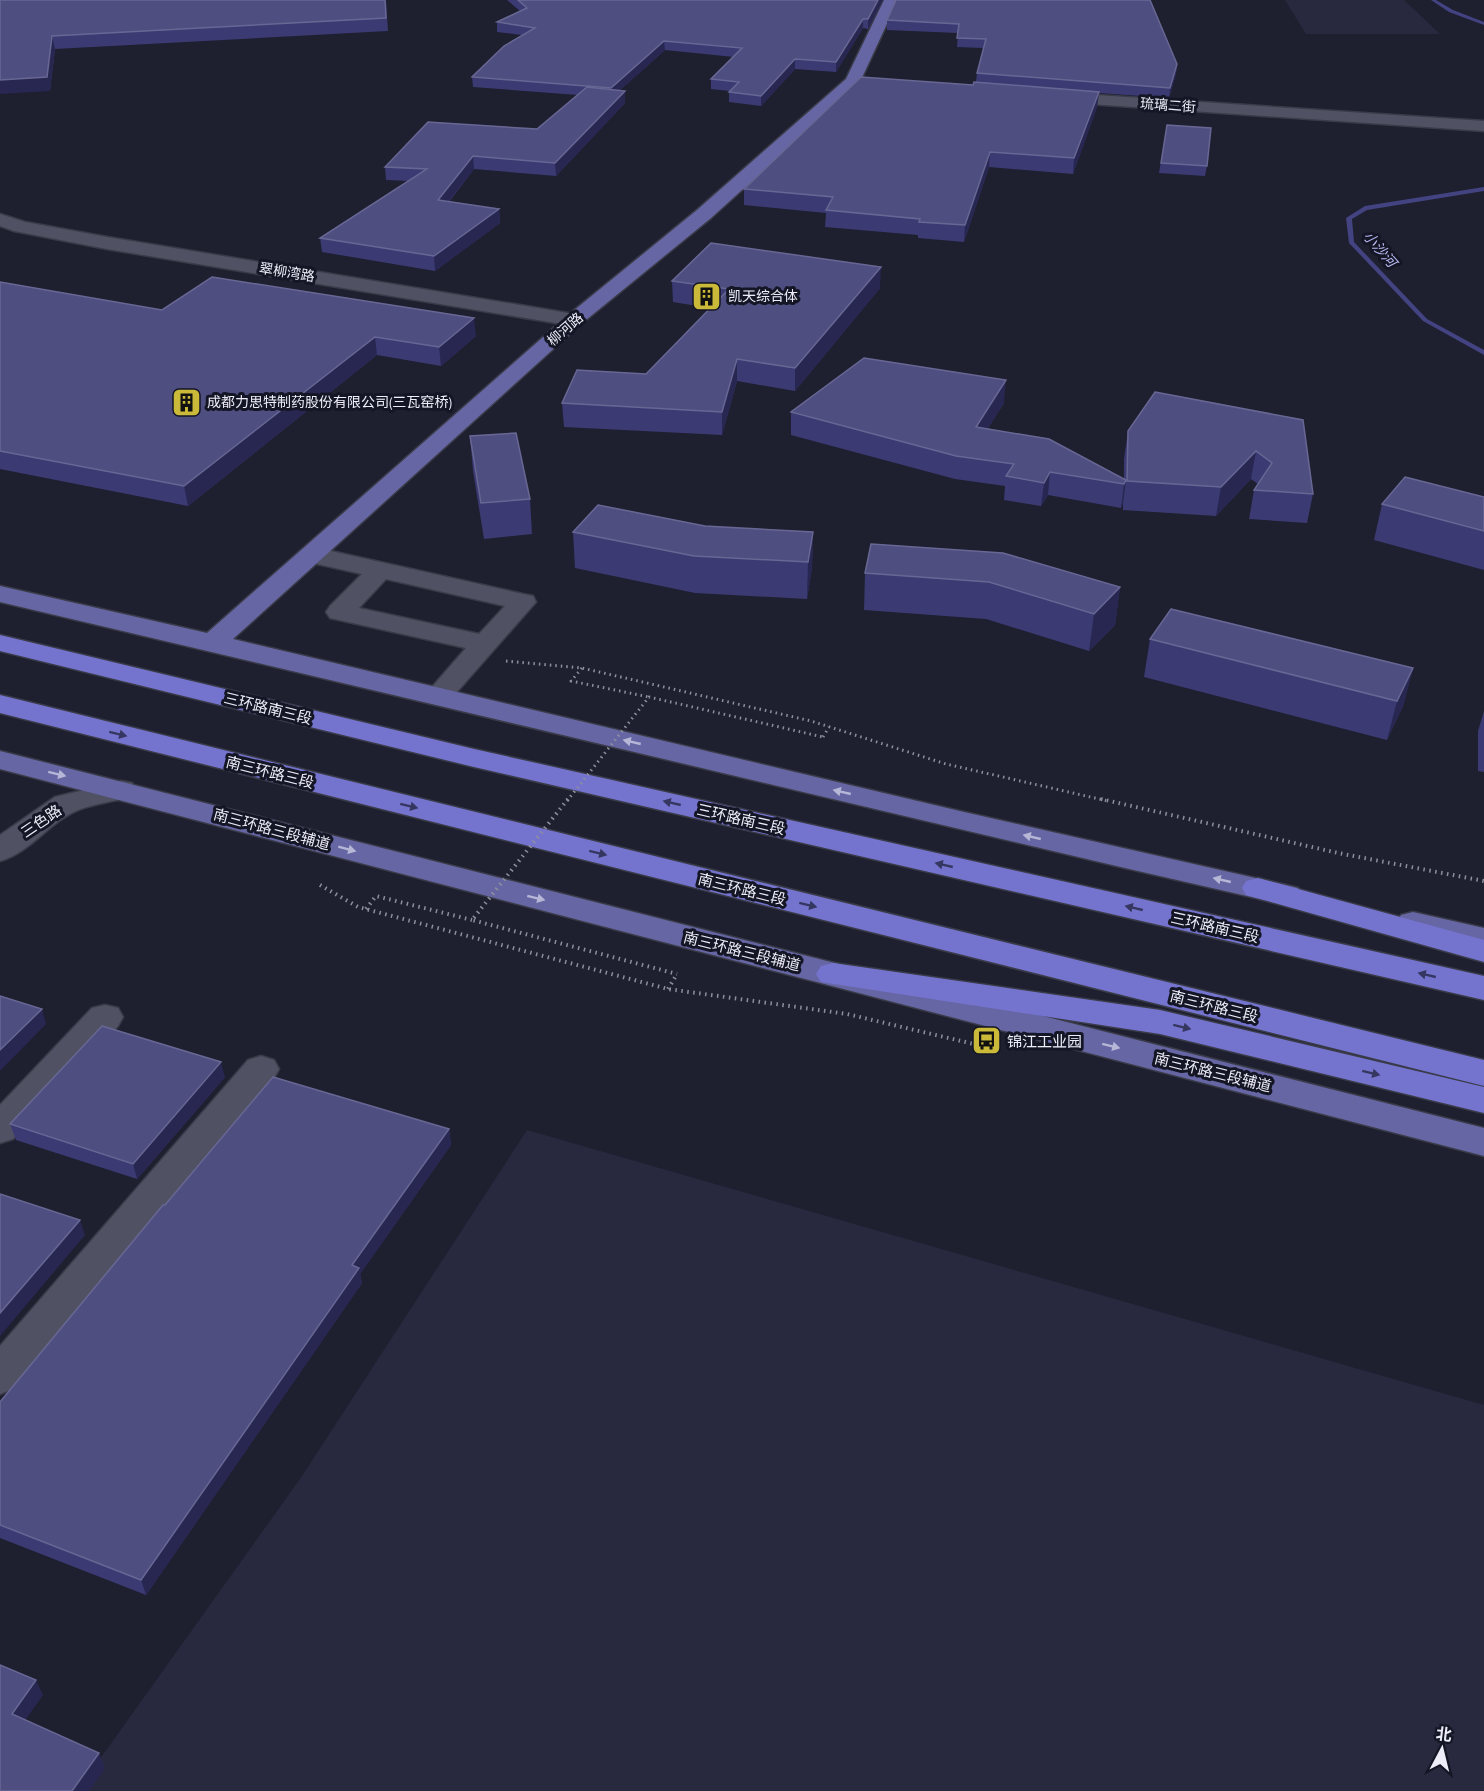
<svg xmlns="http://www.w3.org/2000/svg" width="1484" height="1791" viewBox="0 0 1484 1791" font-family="'PT Sans Narrow','Noto Sans SC',sans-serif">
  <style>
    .built { fill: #28293e }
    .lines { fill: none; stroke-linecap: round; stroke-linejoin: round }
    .stream { fill: #434382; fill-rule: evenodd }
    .minor-casing { stroke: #3a3b48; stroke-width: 3 }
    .major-casing { stroke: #3a3b48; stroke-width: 3 }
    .highway-casing { stroke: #3a3b48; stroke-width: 3 }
    .path-far1 { stroke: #8e8f9d; stroke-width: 3; stroke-dasharray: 1.5 4; stroke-linecap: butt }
    .path { stroke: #8e8f9d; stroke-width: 4; stroke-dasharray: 1.5 4.5; stroke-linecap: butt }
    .minor { fill: #505264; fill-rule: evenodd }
    .major { fill: #6666a4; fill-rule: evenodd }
    .highway { fill: #7474cf; fill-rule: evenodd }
    .path-bridge-far1 { stroke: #8e8f9d; stroke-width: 3; stroke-dasharray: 1.5 4; stroke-linecap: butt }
    .path-bridge { stroke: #8e8f9d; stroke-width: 4; stroke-dasharray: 1.5 4.5; stroke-linecap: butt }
    .wall { fill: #3c3a73 }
    .shaded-wall { fill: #282752 }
    .building { fill: #4f4e81; stroke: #686794; stroke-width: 1.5 }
    .oneway { fill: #363760 }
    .oneway2 { fill: #b6b7d6 }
    .labels { text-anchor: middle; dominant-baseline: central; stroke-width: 6; stroke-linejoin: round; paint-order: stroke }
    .far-street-label { font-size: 14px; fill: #ecedf8; stroke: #151625 }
    .far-water-label { font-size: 14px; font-style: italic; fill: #b6b9f2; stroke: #151625 }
    .far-poi-label { font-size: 14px; fill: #ecedf8; stroke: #151625; text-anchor: start }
    .street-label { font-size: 15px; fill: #ecedf8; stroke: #151625 }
    .poi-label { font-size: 15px; fill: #ecedf8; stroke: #151625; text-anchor: start }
  </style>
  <rect width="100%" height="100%" fill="#1e1f2f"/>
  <g class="built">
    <path d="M1285,0H1404L1440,34H1306Z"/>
    <path d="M527,1130L1484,1405V1791H77L302,1476Z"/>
  </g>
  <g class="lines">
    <g class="stream">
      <path d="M1431,0H1436L1453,10L1484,22V25L1449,12Z"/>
      <path d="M1484,187V191L1367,210L1352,219L1354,242L1427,319L1484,350V355L1423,321L1349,243L1346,218L1365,206Z"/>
    </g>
    <defs>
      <g id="minor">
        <path d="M1052,92L1484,121V131L1046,101L1044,97L1046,93Z"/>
        <path d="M0,214L25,222L107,237L574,314L581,316L585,320L581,324L574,326L107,249L14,231L0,226Z"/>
        <path d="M313,547L523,594L533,596L536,602L449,701L439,704L429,701L425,695L466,648L330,618L326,612L330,606L362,574L304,561L300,555L304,549ZM386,579L505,606L479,634L359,608Z"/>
        <path d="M121,781L132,783L136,790L132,797C114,801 94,804 78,810C49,822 30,853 0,861V835L55,797Z"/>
        <path d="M105,1005L118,1008L123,1017L118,1026L13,1139L0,1143V1105L92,1008Z"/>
        <path d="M261,1056L274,1060L279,1069L274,1078L15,1388L0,1394V1346L248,1060Z"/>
      </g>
      <g id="major">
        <path d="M884,0H898L859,84L711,218L581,324L233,639L964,812L1286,885L1298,888L1302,895L1298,902L1286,905L1125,868L0,602V586L207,633L567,316L697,210L846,79Z"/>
        <path d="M0,751L1484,1128V1156L0,769Z"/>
        <path d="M1413,912L1484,928V950L1401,931L1396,923L1401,915Z"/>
      </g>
      <g id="highway">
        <path d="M0,635L474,749L1484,976V1000L474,767L0,651Z"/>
        <path d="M0,695L1484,1060V1086L0,713Z"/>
        <path d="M1258,878L1484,940V962L1246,895L1242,888L1246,881Z"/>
        <path d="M833,963L1160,1010L1484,1087V1113L1160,1034L821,982L816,974L821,966Z"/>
      </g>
    </defs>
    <use href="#minor" class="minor-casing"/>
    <use href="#major" class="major-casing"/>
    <use href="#highway" class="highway-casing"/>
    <g class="path-far1">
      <path d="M506,661L582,668L811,721L946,764L1108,801"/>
      <path d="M582,668L571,681L649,697"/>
      <path d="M823,737L829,727"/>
    </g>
    <g class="path">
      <path d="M1101,799L1338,853L1484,881"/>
      <path d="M320,885L358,907L668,989L847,1014L999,1050"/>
      <path d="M366,909L376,896L472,920"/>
      <path d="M668,989L677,974"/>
    </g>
    <use href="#minor" class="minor"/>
    <use href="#major" class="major"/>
    <use href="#highway" class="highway"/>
    <path class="path-bridge-far1" d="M567,801L649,697L823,737"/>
    <path class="path-bridge" d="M568,799L472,920L677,974"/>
  </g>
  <g class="wall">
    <path d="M0,0H386L388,31L55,49L50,91Z"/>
    <path d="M507,0H883L868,29L863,28L836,72L795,69L761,106L729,102V92L730,91L711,89V79L734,57L665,50L620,90L625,91V103L556,176L474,169L449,202L499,209L500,223L435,271L322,252L320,238L409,181L386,180L385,167L537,129L578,95L473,87L472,77L522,35L497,32V22L520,11Z"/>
    <path d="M896,0L1177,64L1176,74L1169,98L1099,93L1097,107L1073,174L989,167L964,242L918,238V235L825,227L826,213L744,205V189L973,85L976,82L977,73L983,48L957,47L958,33L887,30V20Z"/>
    <path d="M1167,125L1207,166L1205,176L1159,173Z"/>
    <path d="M672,281L880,288L795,391L737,381L722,435L564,427L562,403L646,374L710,308L673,302Z"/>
    <path d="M0,282L162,310L476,336L441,366L377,355L188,506L0,469Z"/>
    <path d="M1004,403L988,428L1124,479V459L1128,431L1303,420L1313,494L1307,523L1249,519L1254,490L1258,484L1251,479L1216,516L1123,510V498L1121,508L1048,495L1041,506L1004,500L1005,486L955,479L791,435V412Z"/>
    <path d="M470,436L530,499L532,534L484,539L473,471Z"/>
    <path d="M1484,497V570L1374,540L1382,504Z"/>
    <path d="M705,526L813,532L812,568L807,599L695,593L575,568L573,532Z"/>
    <path d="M865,573L1120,587L1115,625L1089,651L986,619L864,610Z"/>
    <path d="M1150,639L1413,668L1403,706L1387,740L1144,677Z"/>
    <path d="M1484,711V772L1478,771V731Z"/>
    <path d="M225,1077L137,1179L16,1140L10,1124Z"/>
    <path d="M449,1129L451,1145L360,1274L362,1283L146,1595L0,1538V1402L165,1205Z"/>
  </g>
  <g class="shaded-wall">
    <path d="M878,0H883L868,29V19Z"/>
    <path d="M863,19V28L836,72V62Z"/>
    <path d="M52,36L55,49L50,91L0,94V80Z"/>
    <path d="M664,41L665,50L611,98V88Z"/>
    <path d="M795,59V69L761,106V96Z"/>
    <path d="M1177,64L1176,74L1169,98L1170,88Z"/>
    <path d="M625,91V103L556,176L555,163Z"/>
    <path d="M1099,92L1097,107L1073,174L1074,158Z"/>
    <path d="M990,152L989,167L964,242L965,225Z"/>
    <path d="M473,156L474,169L439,214L438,200Z"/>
    <path d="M499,209L500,223L435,271L434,256Z"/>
    <path d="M881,267L880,288L795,391V368Z"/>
    <path d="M474,318L476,336L441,366L439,347Z"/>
    <path d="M375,337L377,355L188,506L184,486Z"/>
    <path d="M737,359V381L722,435V412Z"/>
    <path d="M1006,380L1004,403L974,449L976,427Z"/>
    <path d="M1256,451L1251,479L1216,516L1221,487Z"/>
    <path d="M1050,472L1048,495L1041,506L1044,483Z"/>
    <path d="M1126,480L1123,504L1121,508L1124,484Z"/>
    <path d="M813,532L812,568L807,599L808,562Z"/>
    <path d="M1120,587L1115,625L1089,651L1094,614Z"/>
    <path d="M1413,668L1403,706L1387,740L1397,701Z"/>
    <path d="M42,1009L46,1024L0,1071V1050Z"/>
    <path d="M221,1062L225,1077L137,1179L133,1164Z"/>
    <path d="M449,1129L451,1145L360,1274L362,1283L146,1595L141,1580L352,1265Z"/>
    <path d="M80,1220L85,1235L0,1336V1313Z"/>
    <path d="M36,1680L43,1695L19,1729L12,1714Z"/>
    <path d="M99,1753L105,1768L89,1791H72Z"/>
  </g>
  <g class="building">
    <path d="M0,0H385L386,18L52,36L47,77L0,80Z"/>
    <path d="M518,0H878L868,19H863L836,62L795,59L761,96L729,92L739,82L711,79L742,48L664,41L611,88L472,77L504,46L535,28L497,22L527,8Z"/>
    <path d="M896,0H1150L1177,64L1170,88L977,73L986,39L957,38L959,24L887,20Z"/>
    <path d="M861,77L973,85L974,82L1099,92L1074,158L990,152L965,225L919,222L920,219L826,210L833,197L744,189Z"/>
    <path d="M587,87L625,91L555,163L473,156L438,200L499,209L434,256L320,238L427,169L385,167L428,122L537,129Z"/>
    <path d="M1167,125L1211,128L1207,166L1161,163Z"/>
    <path d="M711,243L881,267L795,368L737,359L722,412L562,403L577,370L646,374L729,289L672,281Z"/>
    <path d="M212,277L474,318L439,347L375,337L184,486L0,451V282L162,310Z"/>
    <path d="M864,358L1006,380L976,427L1049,439L1126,480L1124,484L1050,472L1044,483L1006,476L1014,464L956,456L791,412Z"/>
    <path d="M1155,392L1303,420L1313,494L1254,490L1272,463L1256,451L1221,487L1127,481L1128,431Z"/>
    <path d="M516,433L530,499L481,503L470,436Z"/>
    <path d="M1405,477L1484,497V531L1382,504Z"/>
    <path d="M598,505L705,526L813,532L808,562L694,556L573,532Z"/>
    <path d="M871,544L1003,553L1120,587L1094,614L989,582L865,573Z"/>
    <path d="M1171,609L1413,668L1397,701L1150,639Z"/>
    <path d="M0,996L42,1009L0,1050Z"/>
    <path d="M102,1026L221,1062L133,1164L10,1124Z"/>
    <path d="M273,1077L449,1129L352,1265L359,1268L141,1580L0,1525V1402L163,1205H165Z"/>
    <path d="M0,1194L80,1220L0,1313Z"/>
    <path d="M0,1665L36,1680L12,1714L99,1753L72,1791H0Z"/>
  </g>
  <defs><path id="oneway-solid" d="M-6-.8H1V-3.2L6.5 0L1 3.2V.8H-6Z" transform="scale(1.5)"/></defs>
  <g class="oneway">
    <use href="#oneway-solid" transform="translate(118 734) rotate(14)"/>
    <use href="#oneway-solid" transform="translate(672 803) rotate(-167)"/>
    <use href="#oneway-solid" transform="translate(409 806) rotate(14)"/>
    <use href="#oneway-solid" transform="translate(598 853) rotate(14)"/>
    <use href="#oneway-solid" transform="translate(944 865) rotate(-167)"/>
    <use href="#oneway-solid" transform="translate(808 905) rotate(14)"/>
    <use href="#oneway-solid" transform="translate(1134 908) rotate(-167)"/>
    <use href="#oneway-solid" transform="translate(1427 975) rotate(-167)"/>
    <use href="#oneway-solid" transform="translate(1182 1027) rotate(14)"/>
    <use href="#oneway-solid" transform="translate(1371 1073) rotate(14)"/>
  </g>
  <g class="oneway2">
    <use href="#oneway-solid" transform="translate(632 742) rotate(-167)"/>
    <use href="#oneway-solid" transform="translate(57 774) rotate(14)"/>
    <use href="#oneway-solid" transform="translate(842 792) rotate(-167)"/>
    <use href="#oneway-solid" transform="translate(1032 837) rotate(-167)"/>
    <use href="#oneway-solid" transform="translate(347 849) rotate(15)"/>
    <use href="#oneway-solid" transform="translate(1222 880) rotate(-167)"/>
    <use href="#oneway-solid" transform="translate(536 898) rotate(14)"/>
    <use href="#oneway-solid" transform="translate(1111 1046) rotate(14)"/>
  </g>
  <defs>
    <symbol id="building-square" viewBox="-11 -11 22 22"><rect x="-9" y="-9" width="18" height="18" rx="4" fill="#cbba39" stroke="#151625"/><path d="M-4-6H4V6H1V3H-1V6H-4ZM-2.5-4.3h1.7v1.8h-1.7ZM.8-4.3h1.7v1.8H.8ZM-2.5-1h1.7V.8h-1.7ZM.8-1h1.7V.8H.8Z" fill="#111"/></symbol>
    <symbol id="bus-square" viewBox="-11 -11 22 22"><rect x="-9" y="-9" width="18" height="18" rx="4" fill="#cbba39" stroke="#151625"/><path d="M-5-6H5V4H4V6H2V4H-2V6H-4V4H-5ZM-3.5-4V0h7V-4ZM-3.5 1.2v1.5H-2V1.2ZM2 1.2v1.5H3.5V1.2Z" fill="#111"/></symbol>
  </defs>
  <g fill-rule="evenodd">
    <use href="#building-square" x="690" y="280" width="33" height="33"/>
    <use href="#building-square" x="170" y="386" width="33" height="33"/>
    <use href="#bus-square" x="970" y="1024" width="33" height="33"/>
  </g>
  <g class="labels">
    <g class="far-street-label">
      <text transform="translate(1168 105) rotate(4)">琉璃二街</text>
      <text transform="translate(287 272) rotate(9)">翠柳湾路</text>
      <text transform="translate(565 329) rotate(-41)">柳河路</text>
    </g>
    <g class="far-water-label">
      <text transform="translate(1380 249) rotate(49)">小沙河</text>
    </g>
    <g class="far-poi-label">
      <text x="728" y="296">凯天综合体</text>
      <text x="207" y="402">成都力思特制药股份有限公司(三瓦窑桥)</text>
    </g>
    <g class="street-label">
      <text transform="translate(268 708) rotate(14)">三环路南三段</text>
      <text transform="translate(270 772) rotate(14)">南三环路三段</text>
      <text transform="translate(741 819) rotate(13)">三环路南三段</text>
      <text transform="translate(41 821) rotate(-34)">三色路</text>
      <text transform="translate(272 829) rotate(15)">南三环路三段辅道</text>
      <text transform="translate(742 889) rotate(14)">南三环路三段</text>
      <text transform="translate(1215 927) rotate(13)">三环路南三段</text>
      <text transform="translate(742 951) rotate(14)">南三环路三段辅道</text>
      <text transform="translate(1214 1006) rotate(14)">南三环路三段</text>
      <text transform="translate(1213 1072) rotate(14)">南三环路三段辅道</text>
    </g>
    <g class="poi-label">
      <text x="1007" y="1041">锦江工业园</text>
    </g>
  </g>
  <g transform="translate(1442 1749) rotate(7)" stroke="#151625" stroke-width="4.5" paint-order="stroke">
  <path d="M0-4.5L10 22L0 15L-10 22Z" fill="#ecedf8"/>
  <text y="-9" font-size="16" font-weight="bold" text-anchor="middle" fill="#ecedf8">北</text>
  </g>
</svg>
